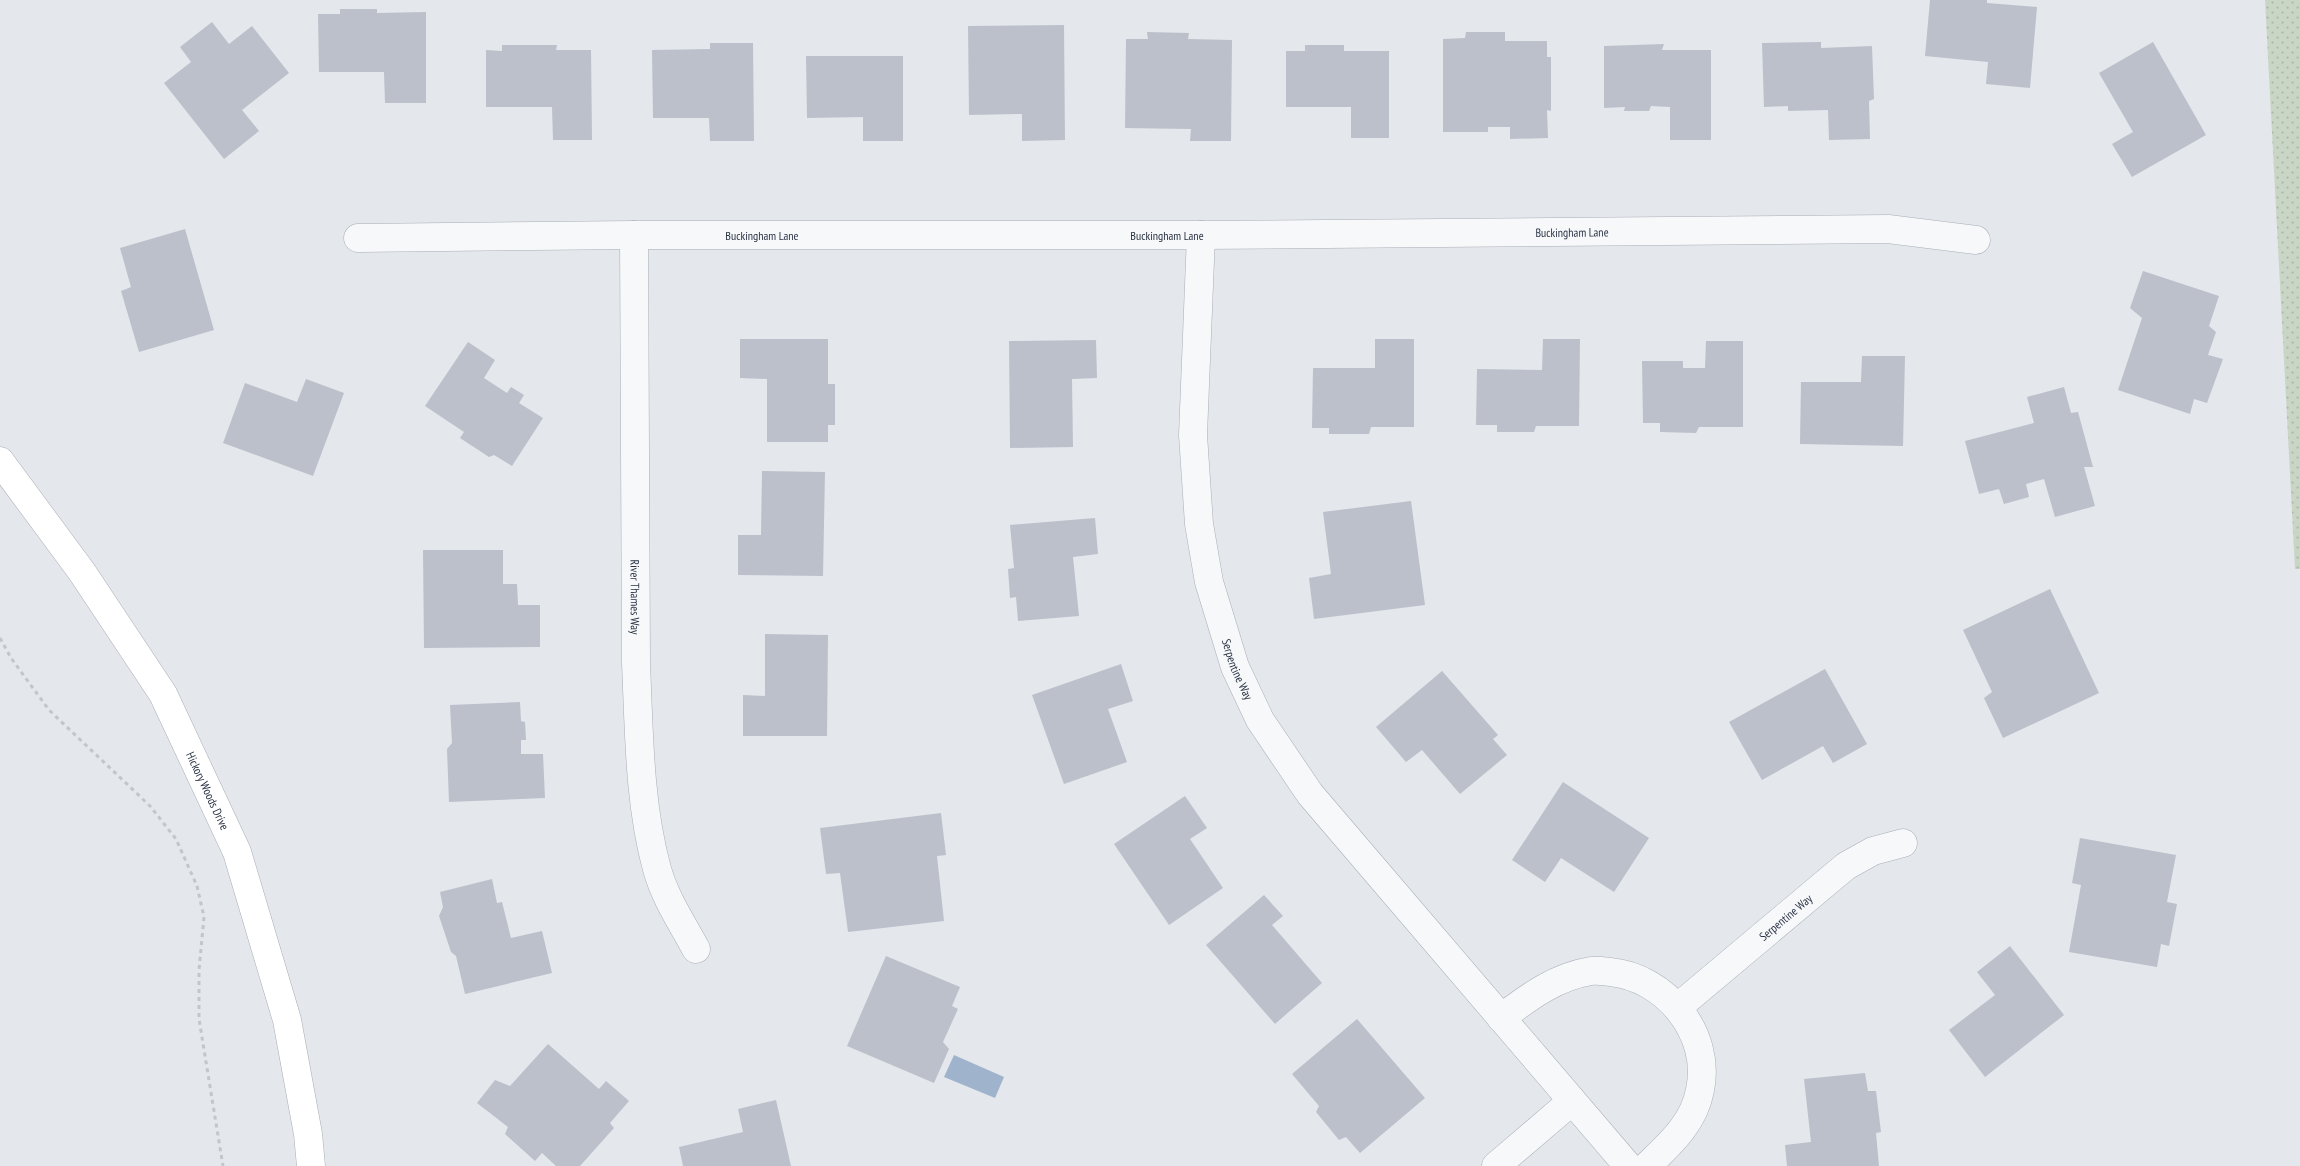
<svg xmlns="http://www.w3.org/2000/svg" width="2300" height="1166" viewBox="0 0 2300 1166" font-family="'PT Sans Narrow',sans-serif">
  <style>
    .grass { fill: url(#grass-dots) }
    .water { fill: #9fb4cc }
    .building { fill: #bbc0ca }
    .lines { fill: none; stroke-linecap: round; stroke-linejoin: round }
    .street-casing { stroke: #a9aeb7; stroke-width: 29 }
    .secondary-casing { stroke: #a9aeb7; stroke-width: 29 }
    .path { stroke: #c2c5cb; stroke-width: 3; stroke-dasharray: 4 4; stroke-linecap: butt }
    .street { stroke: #f7f8fa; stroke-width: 28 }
    .secondary { stroke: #fff; stroke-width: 28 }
    .labels { text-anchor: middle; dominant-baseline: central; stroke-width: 5; stroke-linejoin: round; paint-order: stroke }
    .street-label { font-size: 12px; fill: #2b3445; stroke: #f4f6f9 }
  </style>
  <defs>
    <pattern id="grass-dots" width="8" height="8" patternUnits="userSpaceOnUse" patternTransform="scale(1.25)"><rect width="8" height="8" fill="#c9d6c5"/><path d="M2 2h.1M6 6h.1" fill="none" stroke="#adb8ab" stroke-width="1.8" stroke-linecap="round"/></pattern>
  </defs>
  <rect width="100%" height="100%" fill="#e4e7ec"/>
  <path class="grass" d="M2265,0H2300V569H2295Z"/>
  <path class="water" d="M954,1055L1004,1077L995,1098L944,1077Z"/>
  <g class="building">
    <path d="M1930,0H1987V3L2037,7L2030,88L1986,84L1988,62L1925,56Z"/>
    <path d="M340,9H377V13L426,12V103H385L384,72H319L318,14H340Z"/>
    <path d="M212,22L229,44L252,26L289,73L242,110L259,131L224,159L164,83L191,62L180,47Z"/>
    <path d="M1064,25L1065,140L1022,141V114L969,115L968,26Z"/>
    <path d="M1147,32L1189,33L1188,39L1232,40L1231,141H1190L1191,129L1125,128L1126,39H1148Z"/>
    <path d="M1466,32H1505V41H1547V57H1551V111L1547,110L1548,138L1510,139V127H1488V132H1443V39L1465,38Z"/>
    <path d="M1821,42V48L1872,46L1874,99L1869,101L1870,139L1829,140L1828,110L1788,111V106L1764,107L1762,43Z"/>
    <path d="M2153,42L2206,135L2132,177L2112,144L2133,132L2099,73Z"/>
    <path d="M710,43H753L754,141H710L709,118H653L652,50L710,49Z"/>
    <path d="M1664,44L1662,50H1711V140H1670V107L1651,106L1649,111H1624L1625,107L1604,108V46Z"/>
    <path d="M502,45H557L556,50H591L592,140H553L552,107H486V50L502,51Z"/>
    <path d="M1305,45H1344V51H1389V138H1351V107H1286V51H1305Z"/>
    <path d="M806,56H903V141H863V117L807,118Z"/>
    <path d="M185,229L214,330L139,352L121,291L131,287L120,248Z"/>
    <path d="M2143,271L2219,296L2209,326L2216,332L2208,355L2223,359L2207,403L2194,399L2190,414L2118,390L2142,318L2130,308Z"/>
    <path d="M740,339H828V384H835V425H828V442H767V379L740,378Z"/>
    <path d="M1375,339H1414V427H1371L1369,434H1329V428H1312L1313,368H1375Z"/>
    <path d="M1543,339H1580L1579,426H1536L1534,432H1497V425H1476L1477,369L1542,370Z"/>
    <path d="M1096,340L1097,378L1072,379L1073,447L1010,448L1009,341Z"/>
    <path d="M1706,341H1743V427H1699L1696,433L1660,432V423H1643L1642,361H1683V368H1705Z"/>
    <path d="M468,342L495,360L484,378L507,393L511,387L524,395L519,403L543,418L512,466L494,455L489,457L460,438L464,432L425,406Z"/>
    <path d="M1862,356H1905L1903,446L1800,444L1801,382H1861Z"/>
    <path d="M306,379L344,393L313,476L223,443L245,383L297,402Z"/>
    <path d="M2064,387L2071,413L2078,412L2093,467H2084L2095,506L2055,517L2044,479L2026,484L2029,497L2004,504L1999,489L1979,494L1965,441L2034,423L2027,397Z"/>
    <path d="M762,471L825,472L823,576L738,575V535H761Z"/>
    <path d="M1411,501L1425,605L1314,619L1309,578L1331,574L1323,512Z"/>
    <path d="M1095,518L1098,554L1073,557L1079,616L1018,621L1016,597L1010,598L1008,569L1014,568L1010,525Z"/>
    <path d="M423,550H503V584H517L518,605H540V647L424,648Z"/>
    <path d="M2050,589L2099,693L2003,738L1984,698L1992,692L1963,630Z"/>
    <path d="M765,634L828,635L827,736H743V695L765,696Z"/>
    <path d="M1121,664L1133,701L1108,709L1127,762L1064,784L1032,695Z"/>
    <path d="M1825,669L1867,744L1833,763L1823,746L1762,780L1729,722Z"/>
    <path d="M1442,671L1498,735L1493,739L1507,755L1460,794L1422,750L1406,762L1376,727Z"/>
    <path d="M520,702L521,721L525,722L526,740H521V754H543L545,798L449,802L447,749L452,743L450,705Z"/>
    <path d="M1563,782L1649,838L1614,892L1561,858L1545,882L1512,860Z"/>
    <path d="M1185,796L1207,828L1190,839L1223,888L1169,925L1114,844Z"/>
    <path d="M941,813L946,855L937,856L944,921L848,932L840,873L826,874L820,828Z"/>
    <path d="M2080,838L2176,855L2167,902L2177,904L2169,946L2161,944L2157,967L2069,952L2081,885L2072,883Z"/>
    <path d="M492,879L497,903L502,902L511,938L542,931L552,973L465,994L456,956L451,952L439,916L443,907L440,892Z"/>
    <path d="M1264,895L1283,916L1272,925L1322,983L1275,1024L1206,945Z"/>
    <path d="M2010,946L2064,1015L1985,1077L1949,1030L1995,995L1977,972Z"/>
    <path d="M886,956L960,987L952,1006L958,1009L943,1042L949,1049L934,1083L847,1046Z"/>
    <path d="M1357,1019L1425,1098L1360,1153L1346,1137L1339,1140L1316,1112L1319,1106L1292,1074Z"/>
    <path d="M548,1044L599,1089L606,1081L629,1101L610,1123L614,1128L580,1166H556L542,1153L535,1161L505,1134L508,1127L477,1103L495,1080L510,1086Z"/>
    <path d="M1865,1073L1868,1091H1876L1881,1132L1876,1133L1879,1166H1787L1785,1145L1811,1142L1804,1079Z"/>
    <path d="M776,1100L791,1166H683L679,1147L743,1132L738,1109Z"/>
  </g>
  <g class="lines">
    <defs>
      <g id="street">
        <path id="s1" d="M634,235L636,663C639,731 639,804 657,869C665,898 682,923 696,949"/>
        <path id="s2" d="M1201,235L1193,435L1199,524L1209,582L1235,667L1260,720L1310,794L1628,1166"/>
        <path id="s3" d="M358,238L634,235H1201L1888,229L1976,240"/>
        <path id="s4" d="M1678,1007L1846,866L1873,851L1903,843"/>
        <path d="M1501,1018C1529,997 1555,977 1591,971C1597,970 1603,971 1610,972C1665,977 1712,1033 1700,1090C1694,1123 1670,1144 1647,1166"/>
        <path d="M1496,1166L1572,1101"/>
      </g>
      <g id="secondary">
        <path id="s5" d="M0,461L82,572L163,694L237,852L287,1020L308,1134L311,1166"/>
      </g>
    </defs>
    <use href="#street" class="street-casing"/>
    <use href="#secondary" class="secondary-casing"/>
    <path class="path" d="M0,638L11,658L49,710L150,806L176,839L197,886L204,917L199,970V1019L223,1166"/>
    <use href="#street" class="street"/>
    <use href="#secondary" class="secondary"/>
  </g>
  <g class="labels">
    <g class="street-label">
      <text stroke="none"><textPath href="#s3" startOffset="1214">Buckingham Lane</textPath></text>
      <text stroke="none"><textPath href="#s3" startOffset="404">Buckingham Lane</textPath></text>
      <text stroke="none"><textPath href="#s3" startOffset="809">Buckingham Lane</textPath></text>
      <text stroke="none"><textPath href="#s1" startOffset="362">River Thames Way</textPath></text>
      <text stroke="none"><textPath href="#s2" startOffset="440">Serpentine Way</textPath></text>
      <text stroke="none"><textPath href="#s5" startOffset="391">Hickory Woods Drive</textPath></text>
      <text stroke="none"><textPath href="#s4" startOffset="140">Serpentine Way</textPath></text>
    </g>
  </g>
</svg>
